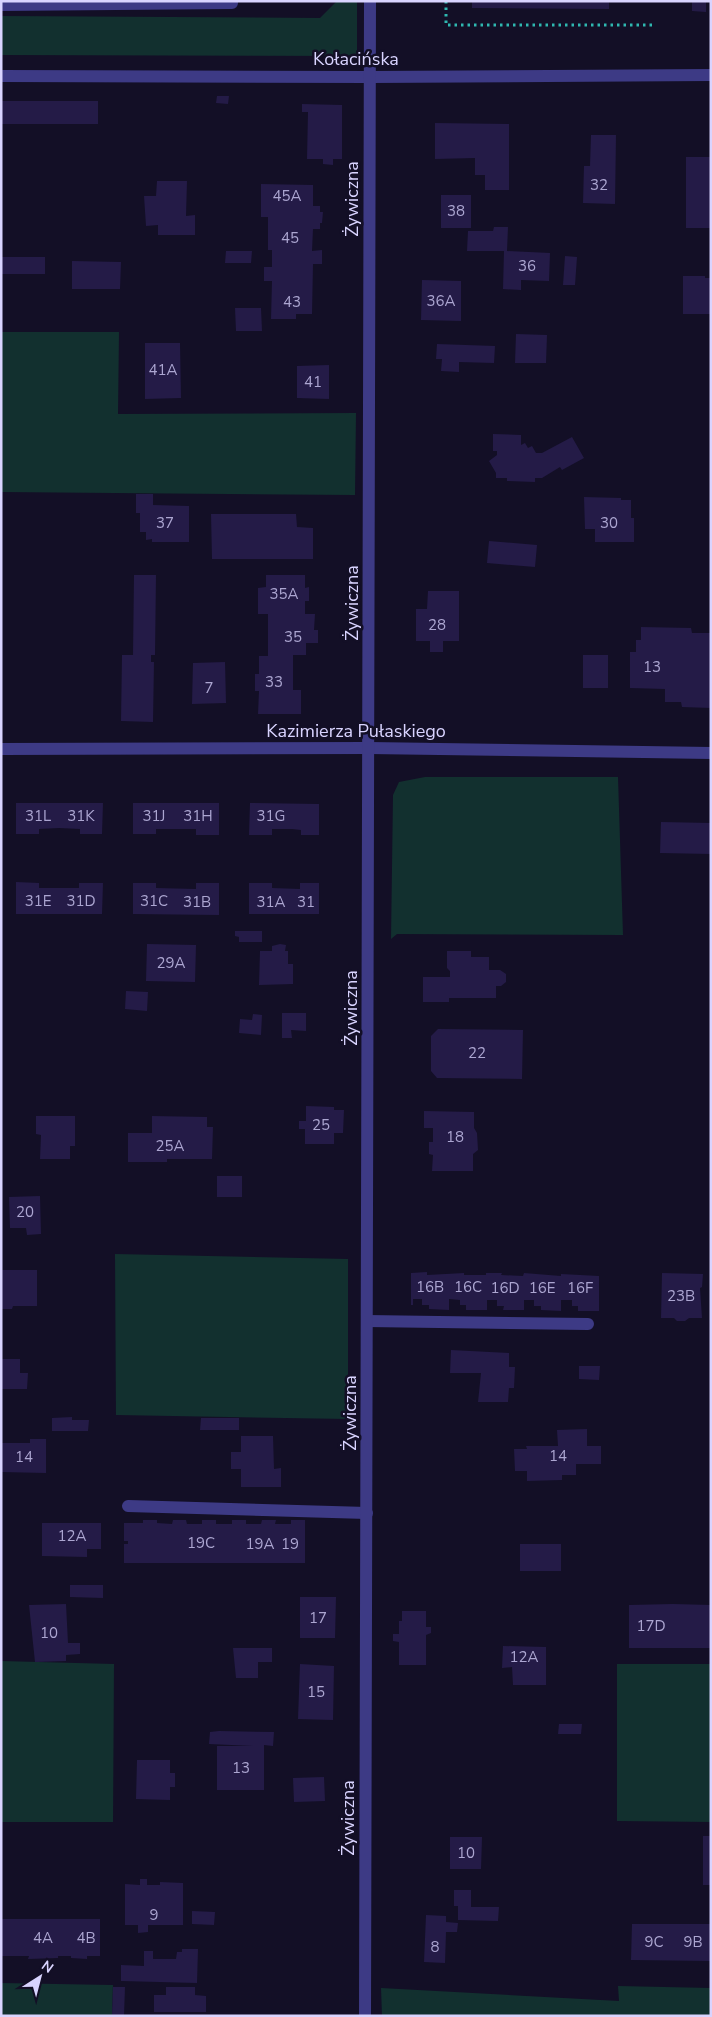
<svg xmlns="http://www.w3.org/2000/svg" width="712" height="2017" viewBox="0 0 712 2017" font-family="'Nunito Sans',sans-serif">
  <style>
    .green { fill: #12302f }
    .building { fill: #241b47 }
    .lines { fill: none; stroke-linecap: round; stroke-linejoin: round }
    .path { stroke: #2fb8b0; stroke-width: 3; stroke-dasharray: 2.5 4; stroke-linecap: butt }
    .service { stroke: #3d3a85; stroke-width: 12 }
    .minor { stroke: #3d3a85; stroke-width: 12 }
    .labels { text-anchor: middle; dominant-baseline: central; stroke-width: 5; stroke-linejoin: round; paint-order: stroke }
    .number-label { font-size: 15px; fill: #aca6d1 }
    .street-label { font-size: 18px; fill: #d9d4ff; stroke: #130f26 }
  </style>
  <rect width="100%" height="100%" fill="#130f26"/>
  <g class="green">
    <path d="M337,1H357V56L1,55V16L320,18Z"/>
    <path d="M1,332H119L118,414L356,413L355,495L1,492Z"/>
    <path d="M425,777H618L623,935L397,934L391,939L393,795L399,782Z"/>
    <path d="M115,1254L348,1259V1419L116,1415Z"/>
    <path d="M1,1661L114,1664L113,1822H1Z"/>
    <path d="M617,1664H711V1822L617,1821Z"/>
    <path d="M1,1983L113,1985L112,2016H1Z"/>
    <path d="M618,1986L711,1988V2016H382L381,1988L619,2001Z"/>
  </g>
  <g class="building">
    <path d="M472,1H609V9L472,8Z"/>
    <path d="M692,1H706V12L692,11Z"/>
    <path d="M217,96H229L228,104L216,103Z"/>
    <rect x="1" y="101" width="97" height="23"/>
    <path d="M302,104L342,105V159H333V165L323,164V159H307L308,112H302Z"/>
    <path d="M435,123L509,124V190H485V175H475V158L435,159Z"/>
    <path d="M591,135H616L615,204L583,203L584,166H590Z"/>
    <rect x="686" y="157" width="25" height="71"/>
    <path d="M157,181H187L186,216L195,215V235H158V225L146,226L144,196H156Z"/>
    <path d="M261,184L313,185V206H320V212H323L322,223H320V229H313L312,251L322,250V264H313L312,314H296V319H271L272,281H264V267H272V250H268V217H261Z"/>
    <rect x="441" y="195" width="30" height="33"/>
    <path d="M494,227H508L507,251L550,253L549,281L521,280V290L503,289L504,251H467L468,231H493Z"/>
    <path d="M226,251H252L251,263H225Z"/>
    <path d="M565,256L577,257L575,285H563Z"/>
    <rect x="1" y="257" width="44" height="17"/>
    <path d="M72,261L121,262L120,289H72Z"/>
    <path d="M683,276H705V278H711V314H683Z"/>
    <path d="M422,280L461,281V321L421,320Z"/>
    <path d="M235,308H261L262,331H236Z"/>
    <path d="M516,334L547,335L546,363H515Z"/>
    <path d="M145,343H180L181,398L145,399Z"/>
    <path d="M437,344L495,346L494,363L459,362V372L441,371L442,359H436Z"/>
    <path d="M329,365V399L297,398V366Z"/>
    <path d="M493,434L521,435V445L525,443L528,448L532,446L536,453H542L572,437L584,458L562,470L560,467L542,478H535V482L507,481V478H496V473L489,461L497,455V451H493Z"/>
    <path d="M136,494H153V505L189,506V542H152V539L146,540V532H140V513H136Z"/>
    <path d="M584,497L621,498V500H631V518H634V542H595V529H585Z"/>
    <path d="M211,514H296L297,527L313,528V559H212Z"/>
    <path d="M489,541L537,545L535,567L487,563Z"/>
    <path d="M134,575H156L155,655H151V662H154L153,722L121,721L122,655H133Z"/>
    <path d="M266,575H305V588L309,587V601H305V614H315L314,630H318V643H306V655H293V690H301V714H258L259,691H255V674H259V656H268V614H258V588L266,587Z"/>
    <path d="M428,591H459V641H443V652H430V641H416V609H427Z"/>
    <path d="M641,627L691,628L692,633H711V708L682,707L681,702H665V689L630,688V652H636V640H641Z"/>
    <rect x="583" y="655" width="25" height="33"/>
    <path d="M225,662L226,703L192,704L193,663Z"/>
    <path d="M16,803H103L102,834H80V829L59,828L39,829V834H16Z"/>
    <path d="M133,803H219V835H196V829H156V834H133Z"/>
    <path d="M250,803L319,804V835H301V830L292,829H272V835H249Z"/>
    <path d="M661,822L711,823V854L660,853Z"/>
    <path d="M16,882L39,883V888H79V883H103L102,914H16Z"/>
    <path d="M133,883H156V888L196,889V883H219V915L133,914Z"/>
    <path d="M249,883H272V888L300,889V883H319V914H249Z"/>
    <path d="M235,931H262V942H239V937L235,936Z"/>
    <path d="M147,944L196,945L195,982L146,981Z"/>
    <path d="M280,944L286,945L285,951H288V964H293V984L259,985L260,951H272V946Z"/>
    <path d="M447,951H471V957H489V970H500L506,974V982L501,986H496V998H449V1002H423V977H450V971L447,968Z"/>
    <path d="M126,991L148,992L147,1011L125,1009Z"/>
    <path d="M282,1013H306V1031L291,1030L292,1038H282Z"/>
    <path d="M253,1014L262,1015L261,1035L239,1033L240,1019L252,1020Z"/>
    <path d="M438,1029L523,1030L522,1079L437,1078L431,1071V1036Z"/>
    <path d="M306,1106L334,1107V1110H344L343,1133H334V1144H305V1129H299V1121H306Z"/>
    <path d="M424,1111L474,1112V1128L477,1133L478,1150L473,1154V1171H432L433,1155L429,1154V1142H433V1128H424Z"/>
    <path d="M36,1116H75V1146H70V1159H40L41,1135L36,1134Z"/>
    <path d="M152,1116L207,1117V1127H213L212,1159H167V1162H128V1133H152Z"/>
    <rect x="217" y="1176" width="25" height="21"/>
    <path d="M40,1196L41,1234L27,1235L26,1228H10L9,1197Z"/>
    <path d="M1,1270H37V1306H13L12,1309H1Z"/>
    <path d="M427,1272V1275L464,1273V1275H486V1273H502L501,1275L523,1276L524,1273L561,1276V1274L599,1276V1311H578V1306H572V1300H561V1311L541,1310V1306H534V1300H524V1310H503L504,1306H497V1300H487V1310H466V1305H460V1300L449,1299V1310L429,1309V1305H422V1299H413V1305H411V1273Z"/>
    <path d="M662,1273L703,1274L702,1287L700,1288L702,1318H689L685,1321H677L674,1318H661Z"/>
    <path d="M451,1350L509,1353V1367H515L514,1388H509L508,1402H478L481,1373H450Z"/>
    <path d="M1,1359H20V1373H28L27,1389H1Z"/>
    <path d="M579,1366H600L599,1380L579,1379Z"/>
    <path d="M72,1417V1420H89L88,1431H52V1418Z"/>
    <path d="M201,1418H239V1430H200Z"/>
    <path d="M587,1429V1446H601V1464H576V1475H562V1480L527,1481V1471H515L514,1449H527L526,1446H558L557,1430Z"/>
    <path d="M241,1436H273L274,1469L281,1468V1487H241V1469H231V1452H241Z"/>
    <path d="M30,1439H46V1473L1,1472V1443H30Z"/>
    <path d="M143,1520H157V1523L172,1524L173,1520H186L187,1524H202V1520H216V1524H232V1520H246V1524H261L262,1520H276L275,1524H291V1520H305V1563H124V1544H128V1541H124V1523H143Z"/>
    <path d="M42,1523H101V1549H87V1557L42,1556Z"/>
    <rect x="520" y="1544" width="41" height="27"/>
    <path d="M70,1585H103V1598L70,1597Z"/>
    <path d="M300,1597H336L335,1638H300Z"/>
    <path d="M66,1604L68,1643H80V1654L66,1655V1661L35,1662L29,1605Z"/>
    <path d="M673,1604L711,1605V1648H629V1605Z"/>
    <path d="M402,1611H426V1627H431V1633L426,1635V1665H399V1642L393,1641V1634H399V1621H402Z"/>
    <path d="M503,1646L546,1647V1685H513L512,1667L502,1668Z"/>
    <path d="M233,1648H272V1662H258V1678H236Z"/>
    <path d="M300,1664L334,1666L333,1720L298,1719Z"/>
    <path d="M559,1724H582L581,1734H558Z"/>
    <path d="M219,1731L274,1732L273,1746L264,1745V1790H217V1746H253L209,1744L210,1732Z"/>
    <path d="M137,1760H170V1773H175V1787H170V1800L136,1799Z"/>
    <path d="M324,1777L325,1801L294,1802L293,1778Z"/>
    <rect x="703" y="1836" width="8" height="49"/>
    <path d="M450,1837H482L481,1869H450Z"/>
    <path d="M140,1879H147V1885H160V1882L183,1883V1925H148V1932L138,1933V1925H125V1884L140,1885Z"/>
    <path d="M454,1890H471V1907H499L498,1921L458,1920V1906H454Z"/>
    <path d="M192,1911L215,1912L214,1925L192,1924Z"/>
    <path d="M426,1915L446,1916V1922L458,1923L457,1932H446L445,1963L424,1962Z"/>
    <path d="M1,1919H100V1956H87V1959L71,1958V1956H58V1958L28,1959L29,1956H1Z"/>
    <path d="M632,1924H711V1961L631,1960Z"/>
    <path d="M182,1949H198L197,1983L121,1981V1965L144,1966V1951H153V1959H176L177,1952H182Z"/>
    <path d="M113,1987H125L124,2016H112Z"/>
    <path d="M166,1987H195V1995L206,1996V2012H154V1995H166Z"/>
  </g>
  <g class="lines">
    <path class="path" d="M446,1V25H655"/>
    <g class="service">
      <path d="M1,5L232,3V1"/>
      <path d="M367,1321L588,1324"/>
      <path d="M128,1506L367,1513"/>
    </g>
    <g class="minor">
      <path d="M1,76L370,77L711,75"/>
      <path d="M1,749L369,748L711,753"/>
      <path d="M365,2016L370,1"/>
    </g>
  </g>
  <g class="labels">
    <g class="number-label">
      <text x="599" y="185">32</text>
      <text x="287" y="196">45A</text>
      <text x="456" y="211">38</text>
      <text x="290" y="238">45</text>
      <text x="527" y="266">36</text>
      <text x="441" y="301">36A</text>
      <text x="292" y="302">43</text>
      <text x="163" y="370">41A</text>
      <text x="313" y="382">41</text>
      <text x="165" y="523">37</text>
      <text x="609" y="523">30</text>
      <text x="284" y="594">35A</text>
      <text x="437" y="625">28</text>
      <text x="293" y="637">35</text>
      <text x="652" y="667">13</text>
      <text x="274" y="682">33</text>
      <text x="209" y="688">7</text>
      <text x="38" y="816">31L</text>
      <text x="81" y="816">31K</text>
      <text x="154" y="816">31J</text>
      <text x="198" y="816">31H</text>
      <text x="271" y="816">31G</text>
      <text x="38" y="901">31E</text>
      <text x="81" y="901">31D</text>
      <text x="154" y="901">31C</text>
      <text x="197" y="902">31B</text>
      <text x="271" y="902">31A</text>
      <text x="306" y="902">31</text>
      <text x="171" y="963">29A</text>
      <text x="477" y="1053">22</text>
      <text x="321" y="1125">25</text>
      <text x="455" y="1137">18</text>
      <text x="170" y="1146">25A</text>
      <text x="25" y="1212">20</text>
      <text x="430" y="1287">16B</text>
      <text x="468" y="1287">16C</text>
      <text x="505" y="1288">16D</text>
      <text x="542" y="1288">16E</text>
      <text x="580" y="1288">16F</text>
      <text x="681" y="1296">23B</text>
      <text x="558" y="1456">14</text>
      <text x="24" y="1457">14</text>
      <text x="72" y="1536">12A</text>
      <text x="201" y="1543">19C</text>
      <text x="260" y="1544">19A</text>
      <text x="290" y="1544">19</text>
      <text x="318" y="1618">17</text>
      <text x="651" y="1626">17D</text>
      <text x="49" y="1633">10</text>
      <text x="524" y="1657">12A</text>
      <text x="316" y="1692">15</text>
      <text x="241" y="1768">13</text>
      <text x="466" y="1853">10</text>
      <text x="154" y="1915">9</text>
      <text x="43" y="1938">4A</text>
      <text x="86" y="1938">4B</text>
      <text x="654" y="1942">9C</text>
      <text x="693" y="1942">9B</text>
      <text x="435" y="1947">8</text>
    </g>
    <g class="street-label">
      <text x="356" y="59">Kołacińska</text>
      <text transform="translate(352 199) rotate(-90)">Żywiczna</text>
      <text transform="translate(352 603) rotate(-90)">Żywiczna</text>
      <text x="356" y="731">Kazimierza Pułaskiego</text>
      <text transform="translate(351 1008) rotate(-90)">Żywiczna</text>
      <text transform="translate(350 1413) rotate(-90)">Żywiczna</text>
      <text transform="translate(348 1818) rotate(-90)">Żywiczna</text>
    </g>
  </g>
  <rect width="712" height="2017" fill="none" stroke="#d9d4ff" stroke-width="5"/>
  <g transform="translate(40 1977) rotate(36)" stroke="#130f26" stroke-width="4" paint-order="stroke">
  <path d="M0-4L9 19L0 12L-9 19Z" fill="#d9d4ff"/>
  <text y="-8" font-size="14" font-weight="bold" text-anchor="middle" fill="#d9d4ff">N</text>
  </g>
</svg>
